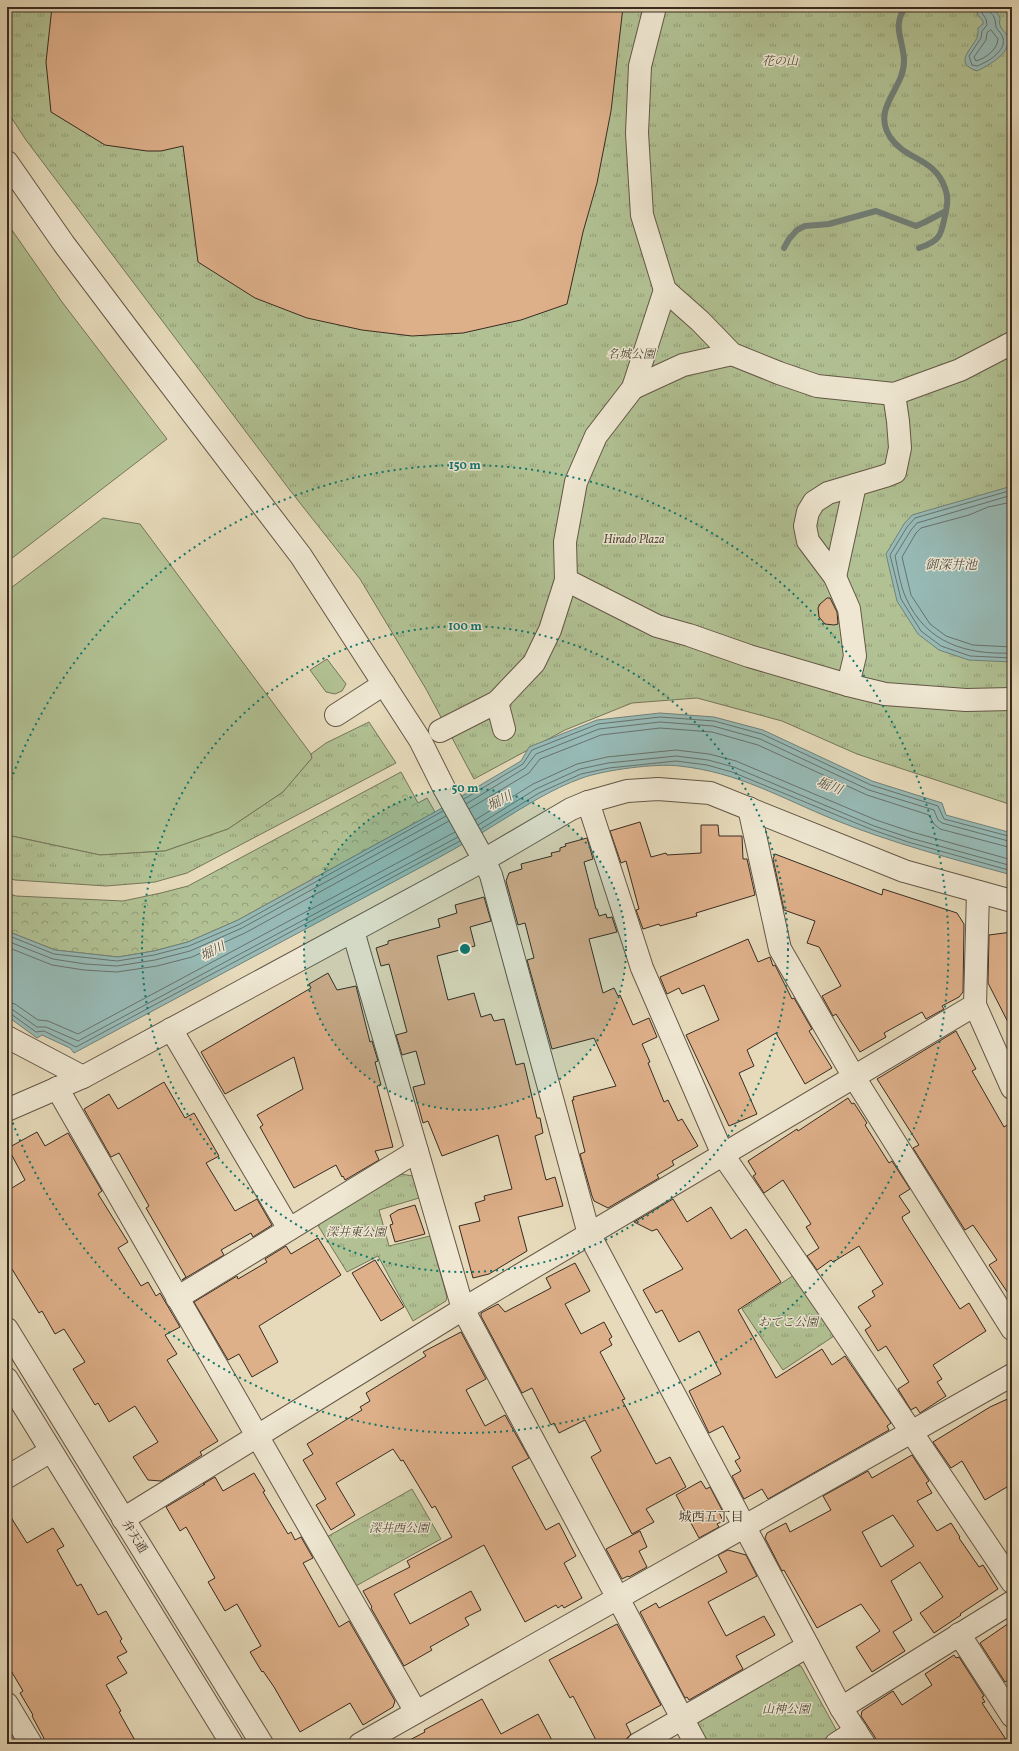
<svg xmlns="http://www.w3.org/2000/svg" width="1019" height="1751" viewBox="0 0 1019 1751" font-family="Vollkorn,'Noto Serif JP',serif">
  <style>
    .green { fill: #b1c193; stroke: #75765a }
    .forest { fill: url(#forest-crowns); stroke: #75765a }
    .park { fill: url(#park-tufts); stroke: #75765a }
    .water { fill: #97bab6; stroke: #71817a }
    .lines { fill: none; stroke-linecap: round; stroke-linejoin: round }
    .shore { stroke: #68726c; stroke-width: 1 }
    .stream { stroke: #71817a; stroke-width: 6 }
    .building { fill: #deb08a; stroke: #392b21; fill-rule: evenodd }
    .minor-casing { stroke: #645747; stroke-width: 24 }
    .minor { stroke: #efe7d2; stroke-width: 22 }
    .ring { fill: none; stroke: #0f766e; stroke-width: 2; stroke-dasharray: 2 4 }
    .labels { text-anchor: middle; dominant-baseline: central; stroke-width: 3; stroke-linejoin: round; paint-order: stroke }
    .park-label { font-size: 12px; font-style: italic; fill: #514938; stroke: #efe7d2 }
    .street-label { font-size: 12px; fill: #392b21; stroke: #efe7d2 }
    .water-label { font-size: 13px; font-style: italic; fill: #504f46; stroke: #efe7d2 }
    .neighbourhood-label { font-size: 13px; fill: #392b21; stroke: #efe7d2 }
    .centre { fill: #0f766e; stroke: #efe7d2; stroke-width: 2 }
    .ring-label { font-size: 12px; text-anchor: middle; font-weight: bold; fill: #0f766e; stroke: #efe7d2; stroke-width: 3; stroke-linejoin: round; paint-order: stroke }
  </style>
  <defs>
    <pattern id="forest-crowns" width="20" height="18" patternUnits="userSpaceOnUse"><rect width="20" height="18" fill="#b1c193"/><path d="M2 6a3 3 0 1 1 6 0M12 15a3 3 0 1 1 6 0" fill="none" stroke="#919d78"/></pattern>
    <pattern id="park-tufts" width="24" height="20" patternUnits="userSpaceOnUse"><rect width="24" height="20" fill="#b1c193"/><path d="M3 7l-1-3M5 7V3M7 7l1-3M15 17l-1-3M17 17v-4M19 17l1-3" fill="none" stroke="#919d78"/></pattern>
  </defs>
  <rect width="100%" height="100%" fill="#e6daba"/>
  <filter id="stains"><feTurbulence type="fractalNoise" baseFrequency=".005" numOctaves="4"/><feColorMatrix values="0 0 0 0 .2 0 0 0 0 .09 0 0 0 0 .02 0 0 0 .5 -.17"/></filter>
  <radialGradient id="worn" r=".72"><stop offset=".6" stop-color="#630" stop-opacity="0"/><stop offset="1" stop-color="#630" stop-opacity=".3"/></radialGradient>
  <g class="green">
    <path d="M7,223L62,302L167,439L7,562Z"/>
    <path d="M103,518L140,524L311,754L312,758L283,792L228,829L165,851L100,855L7,835V591Z"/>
    <path d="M327,659L346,684L342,691L335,694L326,692L310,670Z"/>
  </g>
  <path class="forest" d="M401,772L418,803L427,798L435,812L238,920L188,942L154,951L118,957L55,950L7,931V893L16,896L123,901L161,893L188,886Z"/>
  <g class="park">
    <path d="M7,7H1012V805L857,754L782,721L697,698L632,703L565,730L474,779L426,689L360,579L289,489L26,140L7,111Z"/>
    <path d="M369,722L396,763L187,873L155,882L106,886L15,880L7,878V835L100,855L165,851L228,829L283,792L312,758L311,754L326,743Z"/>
    <path d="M401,1174L413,1176L419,1198L379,1210L389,1246L430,1236L447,1297L446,1301L413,1321L378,1256L347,1272L317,1224Z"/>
    <path d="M794,1275L834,1336L783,1370L742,1309Z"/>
    <path d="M412,1489L441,1539L354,1587L325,1538Z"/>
    <path d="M798,1665L801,1666L838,1733L822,1744H703L696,1723Z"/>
  </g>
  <g class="water">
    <path d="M980,7C989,7 997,9 1000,18C1000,20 999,23 1000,25C1001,29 1005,32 1007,35C1014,52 989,65 977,71C954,63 970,51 977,38C978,35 978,32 978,28L983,24V21L977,14Z"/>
    <path d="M1012,486V662L969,660L939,650L918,634L897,601L886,554L904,524L912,515Z"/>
    <path d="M660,713L714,717L763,730L872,781L942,803L946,815L1012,833V875C952,859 892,843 835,820C781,798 738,772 679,766C657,763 604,770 582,778C551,789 524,807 496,824C477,836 458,847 438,858C317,923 195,988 74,1053L70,1048L42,1035L37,1038L7,1016V931L55,950L118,957L154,951L188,942L238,920L435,812L521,761L529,747L597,720Z"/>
  </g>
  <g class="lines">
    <g class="shore">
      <path d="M983,7L982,13L986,19L987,25L982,31L981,38L969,56L972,65L977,66C986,63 1007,51 1003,38C1002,34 998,31 996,27C995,23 996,21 994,17C992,13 988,12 988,7"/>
      <path d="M991,30L998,39C997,50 986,58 976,61L974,57L986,40L987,33Z"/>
      <path d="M1012,490L915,518L907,527L890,555L901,599L921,631L941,646L970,656L1012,658"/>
      <path d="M1012,495L917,523L911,530L895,556C898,569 900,585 906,598C926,643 966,655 1012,653"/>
      <path d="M1012,502L988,507L969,515L921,528L916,533L902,557L911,595L930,624L946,636L973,645L1012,647"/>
      <path d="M464,799L523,764L532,750L598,724L660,717L714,721L762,734L871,785L938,806L944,819L1012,837"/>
      <path d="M466,804L525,768L536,754L599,729L660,722L713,726L760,739L869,790L934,810L938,820L942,823L1012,842"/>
      <path d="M469,809L529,773L540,759L601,735L660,728L712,732L758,745L867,795L929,815L934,824L940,829L1012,848"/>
      <path d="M475,820L533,784L577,764L607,757L676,750L709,754L736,761L876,820L912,832L1012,860"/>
      <path d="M478,825L536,789L580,769L608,763L676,756L708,760L734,767L874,826L910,838L1012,866"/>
      <path d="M481,829L539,793L581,774L609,768L676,761L707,765L732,772L873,830L908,842L1012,871"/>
      <path d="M7,935L54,954L117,961L154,955L189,946L240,924L443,811"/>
      <path d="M7,941L53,959L85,964L117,966L155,960L190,951L242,928L446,816"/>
      <path d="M7,947L52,965L84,970L117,972L157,966L192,957L245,933L449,821"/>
      <path d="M7,1002L15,1004L38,1020L48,1021L78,1034L455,832"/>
      <path d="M7,1008L13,1010L37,1027H46L78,1041L458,837"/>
      <path d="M7,1013L11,1014L36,1032L44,1031L76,1047L460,841"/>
    </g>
    <g class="stream">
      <path d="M976,7L979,9L981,7"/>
      <path d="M784,248L789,239L797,230L805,226L829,224L876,211L916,226L925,222L946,211C948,203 948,196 945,188C934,157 906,161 890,137C871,107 905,89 904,60C903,38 892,28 905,7"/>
      <path d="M919,248C943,240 941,233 946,211"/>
    </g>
  </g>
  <g class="building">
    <path d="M52,7H623L611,111L597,183L583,232L567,304L521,320L463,333L412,336L362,330L307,318L255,298L198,262L183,146L161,151H147L105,145L51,112L46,62Z"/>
    <path d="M827,598H830L837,612L838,624L834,625L825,624L819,617L818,608L820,604Z"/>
    <path d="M640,822L651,857L666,853L667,855L701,853V825H718L719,836H742L743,859H747L755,895L696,913L697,916L660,926L659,924L643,929L636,910L639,909L626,861L621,863L610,831Z"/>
    <path d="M587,838L593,859L584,862L596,909H597L599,916L606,914L607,918L612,917L617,932L589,939L603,993L614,988L618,996L620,995L633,1025L649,1018L657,1037L642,1044L650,1062L648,1063L664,1102L668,1100L678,1121L682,1119L698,1146L672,1161L674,1165L657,1175L659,1178L608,1208L594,1201L592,1196L580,1154L585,1152L572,1100H574L573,1097L616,1086L594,1038L552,1049L527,960L534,958L525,923L518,925L506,881L509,873L522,869L521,864L552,856L551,853L560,851V848L566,846L565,844Z"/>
    <path d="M775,854L882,895L883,889L957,913L964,924L963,992L959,997L942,1006L944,1009L926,1019L922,1012L884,1033L886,1037L860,1052L836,1014L833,1016L822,996L841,986L819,947L807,943L815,921L784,910L773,859Z"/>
    <path d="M484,897L491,921L470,927L475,946L437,956L448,1000L474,993L481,1017L491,1014L494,1021L504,1019L516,1065L524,1063L537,1118H540L543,1133L535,1136L546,1180L555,1177L563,1206L518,1217L527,1251L489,1274L473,1278L459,1226L480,1221L475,1203L485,1200L484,1196L512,1189L498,1135L442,1156L428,1121L423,1123L413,1087L425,1084L416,1051L402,1055L396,1035L407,1032L389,964L381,966L376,948L388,944V941L440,927L438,919L457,913L455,905Z"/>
    <path d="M1012,932V1030L988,983L989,935Z"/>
    <path d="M748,939L758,962L770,957L773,966L775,965L792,999L794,998L812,1029L809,1031L832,1068L805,1084L776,1033L747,1050L754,1066L739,1073L757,1114L729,1126L686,1035L719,1020L704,985L682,994L679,988L667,994L660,977Z"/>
    <path d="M328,973L337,990L356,986L370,1042L372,1041L378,1061L375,1062L381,1085L377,1086L393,1147L375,1151L379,1160L345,1180L343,1176L342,1177L336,1165L294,1188L260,1127L263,1125L257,1115L303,1089L294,1057L225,1094L201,1052L311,988L309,984Z"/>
    <path d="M956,1031L976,1069L972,1071L1004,1127L1012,1122V1299L989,1265L997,1260L973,1225L965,1230L913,1148L919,1145L877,1079Z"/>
    <path d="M164,1082L185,1118L194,1113L219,1156L206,1163L235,1211L257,1199L272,1225L253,1237L251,1233L221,1250L224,1255L182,1280L186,1277L146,1208L149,1206L119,1153L111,1157L84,1109L109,1094L118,1109Z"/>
    <path d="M848,1098L852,1104L854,1103L867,1123L865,1125L889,1163L892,1161L910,1189L899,1196L910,1212L902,1217L903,1220L960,1309L969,1303L986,1331L933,1365L942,1379L937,1382L946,1396L920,1413L916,1407L911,1410L898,1389L909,1382L886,1346L878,1351L865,1330L871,1326L858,1307L875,1296L872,1291L883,1284L859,1246L833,1262L831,1260L817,1270L807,1256L819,1248L806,1227L811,1224L783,1180L764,1193L753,1176L756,1174L748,1161L797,1129L798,1131Z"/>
    <path d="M37,1132L45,1146L68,1133L102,1191L98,1194L128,1242L118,1248L141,1286L148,1282L156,1296L160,1293L180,1327L165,1335L177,1354L167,1360L218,1441L200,1452L202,1455L161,1481L148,1480L133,1457L158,1442L135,1406L109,1422L98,1403L95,1405L73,1369L85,1362L64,1329L55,1334L42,1311L39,1313L7,1261V1191L25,1180L8,1148Z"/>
    <path d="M673,1199L687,1222L711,1207L731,1239L746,1229L781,1282L738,1310L776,1378L822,1349L832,1365L845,1356L891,1423L887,1426L889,1430L768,1499L762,1489L744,1499L732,1476L741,1471L735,1461L740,1458L723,1426L709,1433L689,1391L721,1374L699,1331L679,1342L662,1310L656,1313L643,1290L683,1269L657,1229L652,1231L634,1222Z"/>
    <path d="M415,1205L425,1234L395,1242L390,1225L393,1224L390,1215L398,1210Z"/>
    <path d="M318,1238L341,1275L259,1326L278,1362L252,1377L239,1354L228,1360L194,1302L237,1276L238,1279L267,1262L265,1259L286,1246L291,1254Z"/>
    <path d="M375,1260L404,1307L381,1321L352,1273Z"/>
    <path d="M575,1263L590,1291L565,1304L581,1334L604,1322L612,1337L609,1339L612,1345L600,1352L625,1399L622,1400L656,1464L670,1457L686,1487L646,1509L654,1522L632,1534L591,1457L601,1451L585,1420L559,1433L554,1423L551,1425L532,1388L522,1393L481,1316V1313L498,1304L505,1312L551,1288L546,1278Z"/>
    <path d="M461,1332L486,1379L466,1390L485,1426L505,1415L529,1458L512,1467L546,1530L559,1523L576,1556L564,1563L582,1598L564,1608L562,1605L558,1608L556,1605L525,1622L484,1545L394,1594L410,1624L471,1591L481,1610L465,1618L469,1625L430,1647L432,1650L404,1666L371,1608L372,1607L363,1591L410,1567L407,1561L452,1537L435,1506L432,1508L403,1460L401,1461L393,1449L336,1483L355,1515L331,1530L316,1505L326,1499L303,1460L313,1454L307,1444L362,1410L360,1407L370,1401L366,1393L426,1356L423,1352Z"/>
    <path d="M1012,1397V1484L985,1500L962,1461L951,1468L933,1442L990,1407Z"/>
    <path d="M912,1455L929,1481L926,1483L932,1493L917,1501L937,1531L951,1523L960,1537L959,1538L979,1567L983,1565L998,1589L960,1614L961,1615L934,1633L920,1613L943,1597L920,1562L891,1581L912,1620L893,1632L905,1651L872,1672L856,1647L880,1631L861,1604L817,1628L784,1570L782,1571L765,1538L767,1533L786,1523L790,1532L831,1510L823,1496L868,1471L872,1478ZM893,1515L914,1546L881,1567L862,1532Z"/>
    <path d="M254,1473L265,1491L263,1492L288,1534L291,1532L295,1540L301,1537L313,1558L303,1563L339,1627L349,1621L395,1701L393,1707L363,1725L350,1703L300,1732L274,1687L263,1671L262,1672L250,1652L261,1646L237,1604L225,1611L208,1582L215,1578L186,1527L180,1531L166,1507L205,1484H203L215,1477L223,1491Z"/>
    <path d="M701,1481L706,1489L710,1487L722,1510L719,1512L723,1521L717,1524L719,1527L699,1538L676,1495Z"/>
    <path d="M7,1511L27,1543L53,1528L64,1546L57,1550L77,1586L81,1584L98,1615L106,1611L122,1639L120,1641L127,1652L117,1657L127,1673L106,1685L121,1711L119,1712L137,1744H47L32,1716L33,1715L20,1693L23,1691L7,1664Z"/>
    <path d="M640,1531L647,1547L639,1551L647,1567L629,1577L628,1576L622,1579L606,1549Z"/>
    <path d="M728,1550L746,1555L757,1576L708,1602L726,1636L764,1616L775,1635L736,1656L743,1669L689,1700L687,1697L685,1698L640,1612L656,1603L659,1608L727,1572L718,1555Z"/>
    <path d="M1012,1621V1678L1005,1682L980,1643Z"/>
    <path d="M617,1624L661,1705L626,1724L631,1734L627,1738L626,1744H598L573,1696L570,1698L549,1660Z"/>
    <path d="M954,1655L956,1658L959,1657L984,1696L982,1697L985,1702L982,1703L1009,1744H876L875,1737L861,1716L862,1711L893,1691L902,1705L932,1685L925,1674Z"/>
    <path d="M482,1699L501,1734L538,1714L554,1744H402L425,1732L424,1730Z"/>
  </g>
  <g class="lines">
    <defs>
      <g id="minor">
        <path d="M655,7L640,66L637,133L642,215L665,290L700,321L732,354L779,373L817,386L894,394L960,370L1012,343"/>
        <path d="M7,162L64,244L131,333L301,556L420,740L444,788L484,860L491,875L589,1234L815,1659L841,1708L864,1744"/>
        <path d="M633,388L683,365L732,354"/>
        <path d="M835,577L855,485"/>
        <path d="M566,580L657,626L689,635L749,656L848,685L885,694L966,700L1012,699"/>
        <path d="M848,685L855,656L849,609L835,577L808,541L805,526L808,512L814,502L828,493L885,476L895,472L900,448L898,421L894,394"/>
        <path d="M497,702L504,729"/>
        <path d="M336,715L384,684"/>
        <path d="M440,731L497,702L534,663L550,630L566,580L565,542L576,482L596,436L633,388L665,290"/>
        <path d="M588,802L642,968L723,1155L831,1312L1012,1582"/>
        <path d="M749,808L780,949L854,1077L1012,1329"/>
        <path d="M978,892L975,1005L1012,1088"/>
        <path d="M353,931L463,1309L696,1744"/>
        <path d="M171,1029L289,1229"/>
        <path d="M7,1037L83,1077"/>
        <path d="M57,1088L416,1712"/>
        <path d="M7,1110L83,1077L484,860L571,809L588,802L627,791L658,789L710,793L904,871L1012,901"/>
        <path d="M177,1298L417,1151"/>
        <path d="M7,1329L262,1744"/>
        <path d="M7,1379L232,1744"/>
        <path d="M7,1477L51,1451"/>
        <path d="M123,1519L463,1309L975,1005"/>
        <path d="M959,1634L1012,1716"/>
        <path d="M7,1704L31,1744"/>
        <path d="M841,1708L1012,1602"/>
        <path d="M360,1744L1012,1375"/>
        <path d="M638,1744L808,1646"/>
        <path d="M836,1744L856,1731"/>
      </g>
    </defs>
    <use href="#minor" class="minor-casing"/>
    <use href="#minor" class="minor"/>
  </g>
  <circle cx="465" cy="949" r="161" fill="#0f766e" fill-opacity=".12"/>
  <g class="ring">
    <circle cx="465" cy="949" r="161"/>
    <circle cx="465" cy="949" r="323"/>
    <path d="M7 791A484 484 0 1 1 7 1107"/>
  </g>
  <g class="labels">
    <g class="park-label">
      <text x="780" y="62">花の山</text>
      <text x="631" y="355">名城公園</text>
      <text x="634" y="540">Hirado Plaza</text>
      <text x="356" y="1233">深井東公園</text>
      <text x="788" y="1323">おてこ公園</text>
      <text x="399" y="1529">深井西公園</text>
      <text x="786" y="1710">山神公園</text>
    </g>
    <g class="street-label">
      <text transform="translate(134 1537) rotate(58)">弁天通</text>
    </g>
    <g class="water-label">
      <text x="951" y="566">御深井池</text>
      <text transform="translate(829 787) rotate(21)">堀川</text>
      <text transform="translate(500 802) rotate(-28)">堀川</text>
      <text transform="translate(213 952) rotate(-26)">堀川</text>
    </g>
    <g class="neighbourhood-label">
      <text x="711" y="1518">城西五丁目</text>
    </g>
  </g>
  <circle cx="465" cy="949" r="6" class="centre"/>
  <g class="ring-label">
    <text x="465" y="469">150 m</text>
    <text x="465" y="630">100 m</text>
    <text x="465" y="792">50 m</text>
  </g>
  <rect width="1019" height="1751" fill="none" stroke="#e6daba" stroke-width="24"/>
  <rect x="8" y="8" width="1003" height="1735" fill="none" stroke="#392b21" stroke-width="2"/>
  <rect x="12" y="12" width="995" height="1727" fill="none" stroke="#392b21"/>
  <rect width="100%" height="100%" filter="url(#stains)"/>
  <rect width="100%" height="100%" fill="url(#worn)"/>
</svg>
